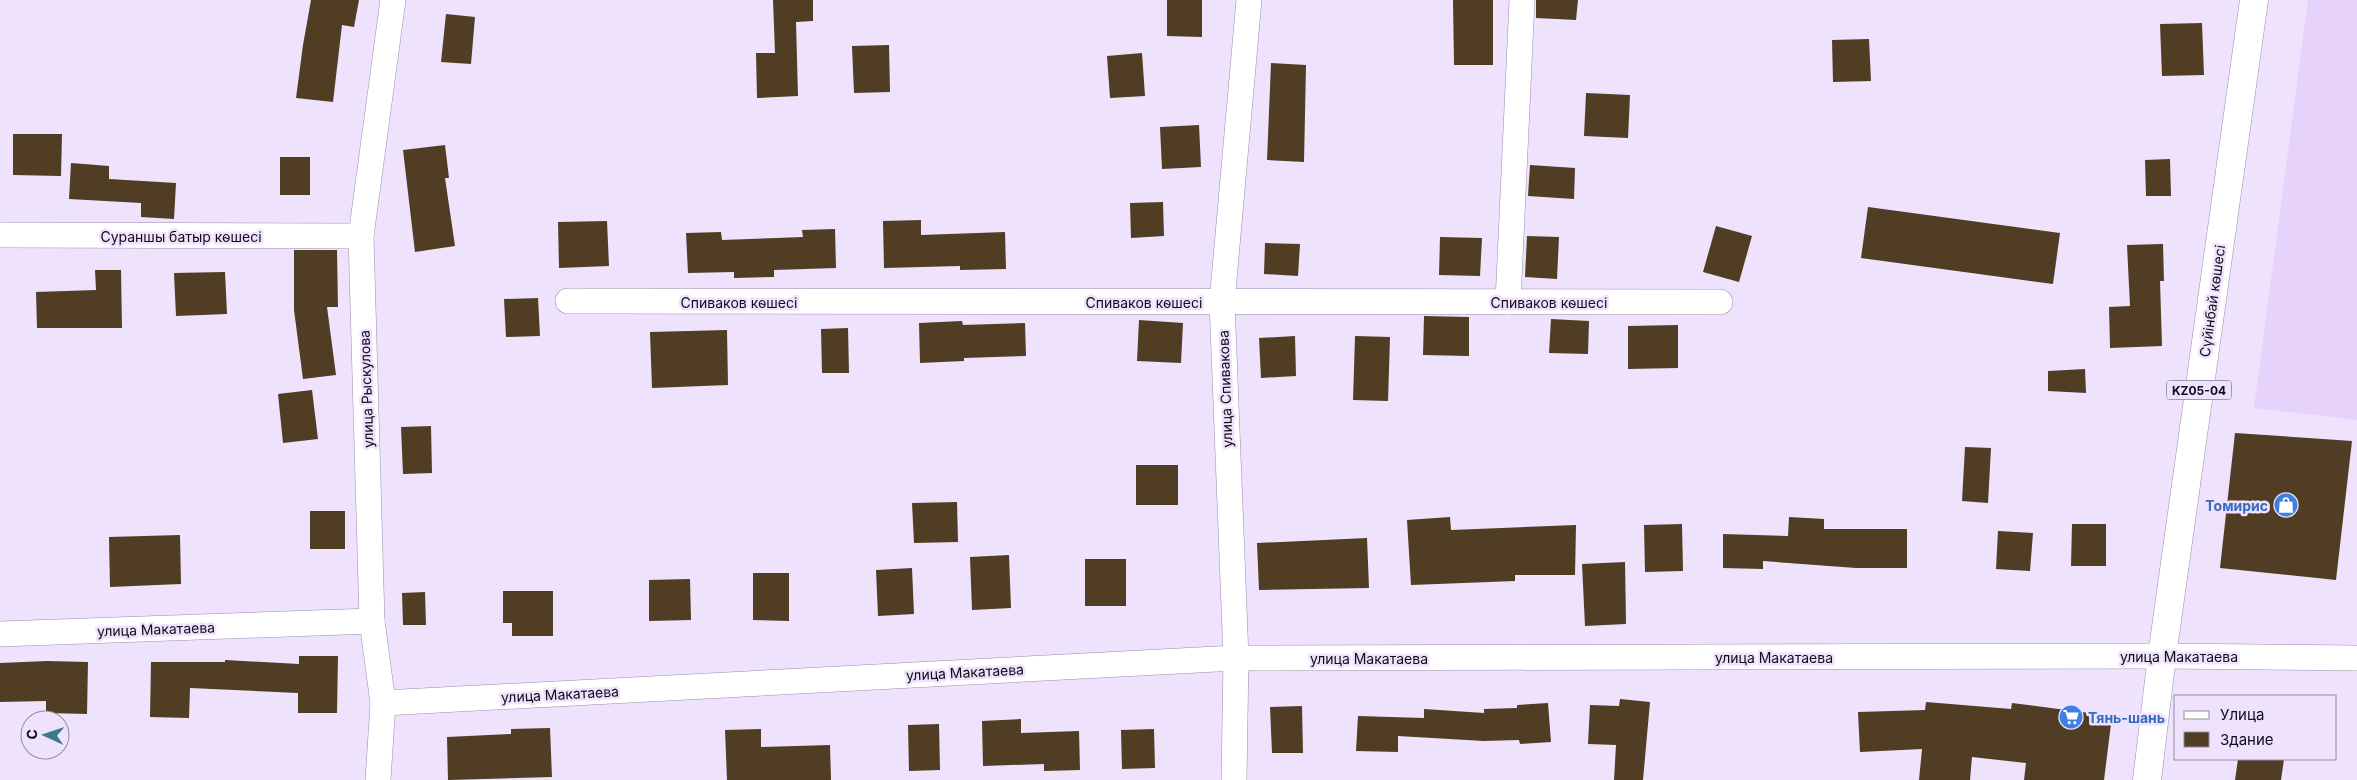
<svg xmlns="http://www.w3.org/2000/svg" width="2357" height="780" viewBox="0 0 2357 780" font-family="Inter,sans-serif">
  <style>
    .built { fill: #e6d2fb }
    .building { fill: #503d23 }
    .lines { fill: none; stroke-linecap: round; stroke-linejoin: round }
    .street-casing { stroke: #9c8dac; stroke-width: 26 }
    .primary-casing { stroke: #9c8dac; stroke-width: 29 }
    .street { stroke: #fff; stroke-width: 25 }
    .primary { stroke: #fff; stroke-width: 28 }
    .labels { text-anchor: middle; dominant-baseline: central; stroke-width: 5; stroke-linejoin: round; paint-order: stroke }
    .shield { fill: #eee2fd; stroke: #544c5c; stroke-width: 1 }
    .shield-label { font-size: 12px; font-weight: bold; fill: #120c17 }
    .street-label { font-size: 14px; fill: #120c17; stroke: #eee2fd }
    .shop-label { font-size: 14px; font-weight: bold; fill: #366cbe; stroke: #eee2fd; text-anchor: end }
  </style>
  <rect width="100%" height="100%" fill="#eee2fd"/>
  <path class="built" d="M2308,0H2357V420L2254,408Z"/>
  <g class="building">
    <path d="M311,0H359L354,27L342,25L333,102L296,98L303,45Z"/>
    <path d="M773,0H813V21L796,22L798,96L757,98L756,53H775Z"/>
    <path d="M1167,0H1202V37L1167,36Z"/>
    <path d="M1453,0H1493V65H1454Z"/>
    <path d="M1536,0H1578L1576,20L1536,18Z"/>
    <path d="M446,14L475,17L471,64L441,62Z"/>
    <path d="M2202,23L2204,75L2162,76L2160,24Z"/>
    <path d="M1869,39L1871,81L1833,82L1832,40Z"/>
    <path d="M889,45L890,92L854,93L852,46Z"/>
    <path d="M1142,53L1145,96L1110,98L1107,56Z"/>
    <path d="M1271,63L1306,65L1304,162L1267,160Z"/>
    <path d="M1586,93L1630,95L1628,138L1584,136Z"/>
    <path d="M1199,125L1201,167L1162,169L1160,127Z"/>
    <path d="M13,134H62L61,176L13,175Z"/>
    <path d="M445,145L449,178H445L455,246L415,252L403,150Z"/>
    <rect x="280" y="157" width="30" height="38"/>
    <path d="M2170,159L2171,196H2146L2145,160Z"/>
    <path d="M71,163L109,166V179L176,183L174,219L141,217V203L69,199Z"/>
    <path d="M1530,165L1575,168L1574,199L1528,196Z"/>
    <path d="M1163,202L1164,236L1131,238L1130,203Z"/>
    <path d="M1868,207L2060,233L2053,284L1861,258Z"/>
    <path d="M921,220V235L1005,232L1006,269L960,270V266L884,268L883,221Z"/>
    <path d="M607,221L609,266L559,268L558,222Z"/>
    <path d="M1716,226L1752,236L1739,282L1703,272Z"/>
    <path d="M835,229L836,268L774,270V277L734,278V272L688,273L686,233L721,232L722,240L803,237L802,230Z"/>
    <path d="M1527,236L1559,237L1557,279L1525,277Z"/>
    <path d="M1440,237L1482,238L1480,276L1439,275Z"/>
    <path d="M1265,243L1300,244L1298,276L1264,274Z"/>
    <path d="M2163,244L2164,281H2160L2162,346L2110,348L2109,307L2130,306L2127,245Z"/>
    <path d="M294,250H337L338,307H327L336,375L303,379L294,310Z"/>
    <path d="M95,270H121L122,328H37L36,292L96,290Z"/>
    <path d="M225,272L227,314L176,316L174,273Z"/>
    <path d="M538,298L540,336L506,337L504,299Z"/>
    <path d="M1424,316L1469,317V356L1423,355Z"/>
    <path d="M1551,319L1589,321L1588,354L1549,353Z"/>
    <path d="M1139,320L1183,323L1181,363L1137,361Z"/>
    <path d="M962,321L963,325L1025,323L1026,356L964,358V361L920,363L919,323Z"/>
    <path d="M1678,325V368L1628,369V326Z"/>
    <path d="M848,328L849,373H822L821,329Z"/>
    <path d="M727,330L728,385L652,388L650,332Z"/>
    <path d="M1295,336L1296,376L1261,378L1259,338Z"/>
    <path d="M1355,336L1390,337L1388,401L1353,400Z"/>
    <path d="M2085,369L2086,393L2048,391V371Z"/>
    <path d="M312,390L318,439L283,443L278,394Z"/>
    <path d="M431,426L432,473L403,474L401,427Z"/>
    <path d="M2235,433L2352,441L2336,580L2220,568Z"/>
    <path d="M1965,447L1991,448L1988,503L1962,501Z"/>
    <rect x="1136" y="465" width="42" height="40"/>
    <path d="M957,502L958,542L914,543L912,503Z"/>
    <rect x="310" y="511" width="35" height="38"/>
    <path d="M1450,517L1451,530L1576,525L1575,575H1515V581L1411,585L1407,520Z"/>
    <path d="M1789,517L1824,519V529H1907V568H1856L1763,561V569L1723,568V534L1788,536Z"/>
    <path d="M1682,524L1683,571L1645,572L1644,525Z"/>
    <path d="M2072,524H2106V566H2071Z"/>
    <path d="M1998,531L2033,533L2030,571L1996,569Z"/>
    <path d="M180,535L181,584L110,587L109,537Z"/>
    <path d="M1367,538L1369,588L1259,590L1257,543Z"/>
    <path d="M1009,555L1011,608L972,610L970,557Z"/>
    <rect x="1085" y="559" width="41" height="47"/>
    <path d="M1625,562L1626,624L1585,626L1582,564Z"/>
    <path d="M912,568L914,614L878,616L876,570Z"/>
    <path d="M753,573H789V621L753,620Z"/>
    <path d="M690,579L691,620L649,621V580Z"/>
    <path d="M503,591H553V636H512V623H503Z"/>
    <path d="M425,592L426,625H403L402,593Z"/>
    <path d="M299,656H338L337,713H298V693L190,688L189,718L150,717L151,662H225V660L299,664Z"/>
    <path d="M47,661L88,662L87,714L46,713V701L0,702V663Z"/>
    <path d="M1620,699L1650,702L1643,780H1614L1616,745L1588,744L1590,705L1619,706Z"/>
    <path d="M1926,702L2011,709L2012,703L2112,716L2104,780H2024L2026,763L1972,757L1970,780H1919L1922,749L1860,752L1858,712L1925,710Z"/>
    <path d="M1548,703L1551,742L1520,744L1519,740L1484,741L1398,736V752L1356,751L1358,716L1424,718V709L1484,713V709L1517,708V705Z"/>
    <path d="M1302,706L1303,753H1272L1270,707Z"/>
    <path d="M1021,719V733L1079,731L1080,770L1044,771V764L983,766L982,721Z"/>
    <path d="M939,724L940,770L909,771L908,725Z"/>
    <path d="M550,728L552,777L448,780L447,737L511,734V729Z"/>
    <path d="M761,729V747L830,745L831,780H727L725,730Z"/>
    <path d="M1154,729L1155,768L1122,769L1121,730Z"/>
    <path d="M2238,759H2284L2281,780H2235Z"/>
  </g>
  <g class="lines">
    <defs>
      <g id="street">
        <path d="M0,235L361,236"/>
        <path d="M568,301L1720,302"/>
        <path d="M1508,302L1522,0"/>
        <path d="M0,634L372,621"/>
        <path d="M383,703L1236,658L2162,656L2357,658"/>
        <path d="M378,780L383,703L372,621L361,236L393,0"/>
        <path d="M1234,780L1236,658L1222,302L1249,0"/>
      </g>
      <path id="primary" d="M2147,780L2162,656L2254,0"/>
    </defs>
    <use href="#street" class="street-casing"/>
    <use href="#primary" class="primary-casing"/>
    <use href="#street" class="street"/>
    <use href="#primary" class="primary"/>
  </g>
  <defs>
    <symbol id="shop-disc" viewBox="-11 -11 22 22"><circle r="9.5" fill="#3f7fe0" stroke="#eee2fd"/><path d="M-5-2.5h2.3a2.7 3.5 0 0 1 5.4 0H5L5.5 6h-11ZM-1.5-2.5h3a1.5 2.3 0 0 0-3 0Z" fill="#fff"/></symbol>
    <symbol id="supermarket-disc" viewBox="-11 -11 22 22"><circle r="9.5" fill="#3f7fe0" stroke="#eee2fd"/><path d="M-6-5.5h2.5l.6 2H6L4.5 2H-2.5L-4.4-4H-6ZM-1.5 3.2a1.3 1.3 0 1 0 .1 0ZM3 3.2a1.3 1.3 0 1 0 .1 0Z" fill="#fff"/></symbol>
  </defs>
  <g fill-rule="evenodd">
    <use href="#shop-disc" x="2272" y="491" width="28" height="28"/>
    <use href="#supermarket-disc" x="2057" y="703" width="28" height="28"/>
  </g>
  <g class="labels">
    <rect class="shield" x="2166.5" y="380.5" width="65" height="19" rx="4"/>
    <g class="shield-label">
      <text x="2199" y="390">KZ05-04</text>
    </g>
    <g class="street-label">
      <text x="181" y="236">Сураншы батыр көшесі</text>
      <text transform="translate(2212 301) rotate(-82)">Сүйінбай көшесі</text>
      <text x="739" y="302">Спиваков көшесі</text>
      <text x="1144" y="302">Спиваков көшесі</text>
      <text x="1549" y="302">Спиваков көшесі</text>
      <text transform="translate(366 389) rotate(-92)">улица Рыскулова</text>
      <text transform="translate(1225 389) rotate(-92)">улица Спивакова</text>
      <text transform="translate(156 629) rotate(-2)">улица Макатаева</text>
      <text x="2179" y="656">улица Макатаева</text>
      <text x="1774" y="657">улица Макатаева</text>
      <text x="1369" y="658">улица Макатаева</text>
      <text transform="translate(965 672) rotate(-3)">улица Макатаева</text>
      <text transform="translate(560 694) rotate(-3)">улица Макатаева</text>
    </g>
    <g class="shop-label">
      <text x="2268" y="505">Томирис</text>
      <text x="2088" y="717" text-anchor="start">Тянь-шань</text>
    </g>
  </g>
  <rect x="2174" y="695" width="162" height="65" fill="#eee2fd" stroke="#968ca1"/>
  <rect x="2184" y="711" width="25" height="8" fill="#ffffff" stroke="#968ca1"/>
  <text x="2220" y="720" font-size="15" fill="#120c17">Улица</text>
  <rect x="2184" y="732" width="25" height="15" fill="#503d23" stroke="#968ca1"/>
  <text x="2220" y="745" font-size="15" fill="#120c17">Здание</text>
  <g transform="translate(45 735) rotate(273)"><circle r="24" fill="#eee2fd" stroke="#968ca1"/>
  <path d="M0-4L9 19L0 12L-9 19Z" fill="#387b8c"/>
  <text y="-8" font-size="14" font-weight="bold" text-anchor="middle" fill="#120c17">С</text>
  </g>
</svg>
